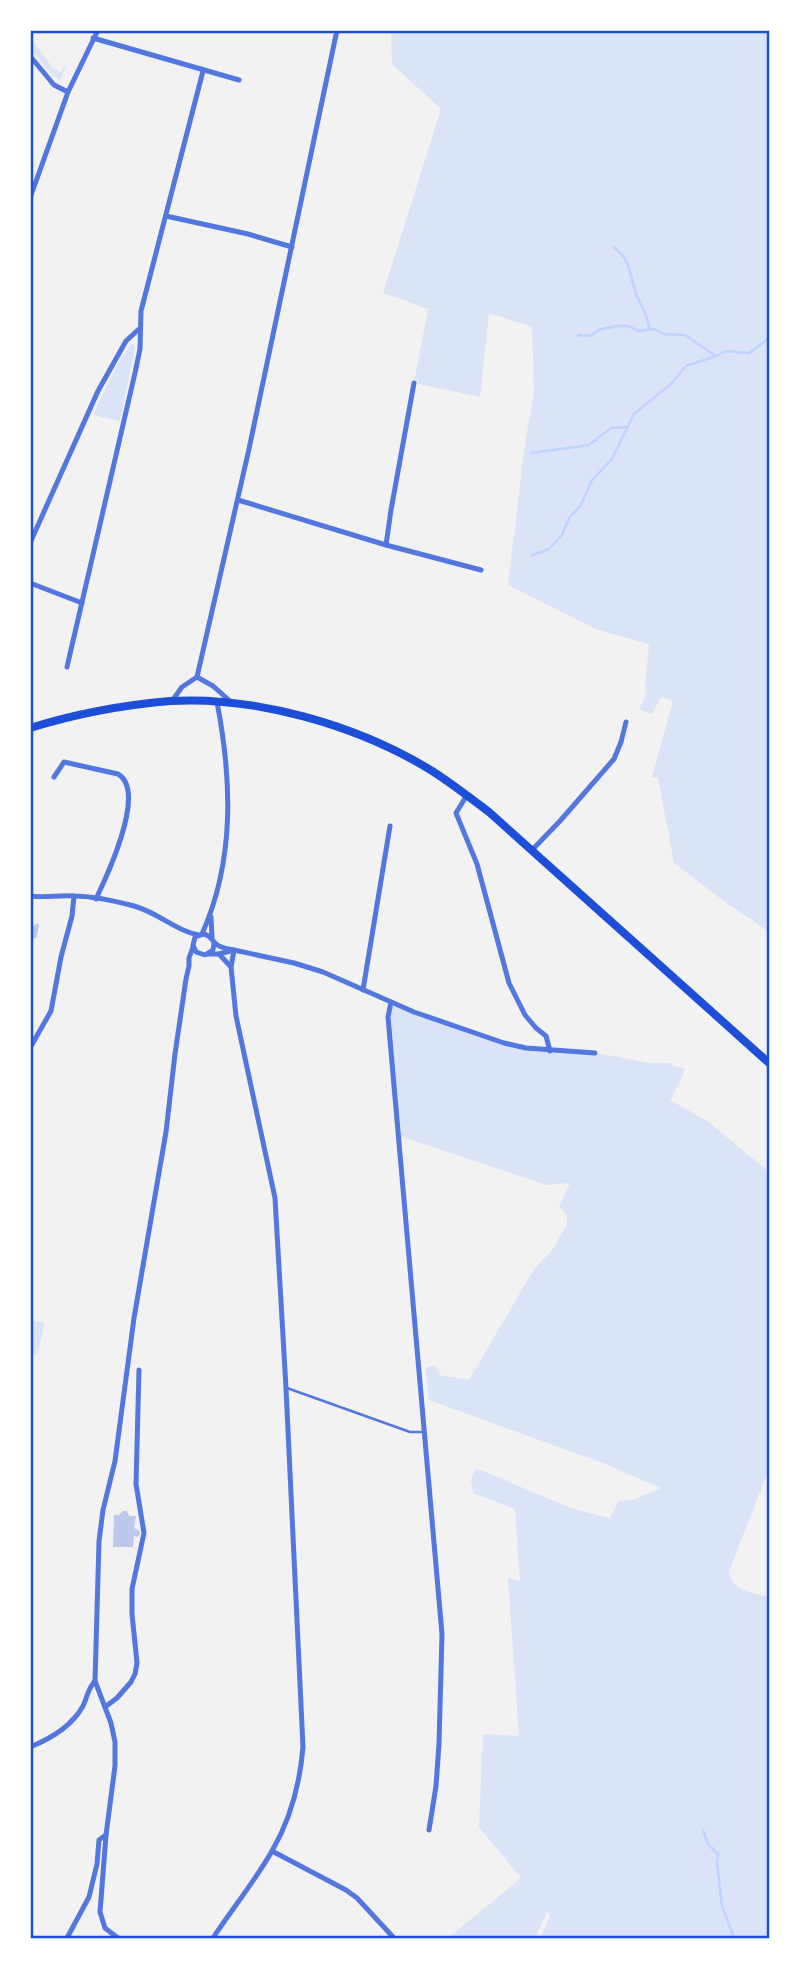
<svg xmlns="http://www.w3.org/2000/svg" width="799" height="1968" viewBox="0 0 799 1968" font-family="'Titillium Web',sans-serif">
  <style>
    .green { fill: #dbe4f7 }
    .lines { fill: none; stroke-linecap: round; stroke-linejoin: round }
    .stream { stroke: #bfd3fe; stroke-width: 2.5 }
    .building { fill: #bdc9ec }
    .service { stroke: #5277de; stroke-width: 2.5 }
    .minor { stroke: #5277de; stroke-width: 5 }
    .primary { stroke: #1d4ed8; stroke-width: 8 }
    .neatline { fill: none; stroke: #1d4ed8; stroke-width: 2.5 }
  </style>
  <rect width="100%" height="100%" fill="#f2f2f2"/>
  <g class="green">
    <path d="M391,30H769V932L721,899L674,863L658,778L652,777L673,701L661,697L652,714L639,709L647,693L645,692L649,644L598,630L508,585L525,444L534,391L532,327L489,313L480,397L414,383L428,309L383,293L441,109L392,64Z"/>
    <path d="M30,37L52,67L61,72L64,65L66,66L60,80L52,75L30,49Z"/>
    <path d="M131,344H134L135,349L120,421L93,415L119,361Z"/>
    <path d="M391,1002L478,1035L550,1051L602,1054L650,1063H671V1065L684,1068L683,1075L670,1100L706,1120L769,1172V1469L729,1571C732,1591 753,1593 769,1597V1938H540L550,1916L548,1911L535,1938H448L521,1878L479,1827L483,1734L519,1736L508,1578L520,1581L515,1509L473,1493L471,1480L476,1468L571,1508L610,1518L618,1501L635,1499L660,1488L608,1465L429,1400L425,1368L435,1365L440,1375C450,1378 459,1377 469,1380L534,1269L552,1250L567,1225V1215L559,1206L570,1183L546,1185L399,1136L388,1016Z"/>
    <path d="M30,1320L45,1323L37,1355L30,1354Z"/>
  </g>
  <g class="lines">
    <g class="stream">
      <path d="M614,247C633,265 628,269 635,291C640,307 647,310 649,328"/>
      <path d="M578,335L590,336L601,329L618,326H629L638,331L654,329L664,334L685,335L716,356L726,351L749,353L769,338"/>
      <path d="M531,453L589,445L611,428L626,427"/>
      <path d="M532,555L549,549L562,535L569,518L581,505L592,480L612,459L634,414L672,383L686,366L716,356"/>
      <path d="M703,1830L708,1844L718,1854L717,1863L722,1906L734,1938"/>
    </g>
  </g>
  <g class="building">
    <path d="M37,923L39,926L36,939L30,936V925L34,926Z"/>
    <path d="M123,1511H127L129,1516H136L134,1528L140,1531V1534L138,1537L134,1536L133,1547H113L114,1515H119Z"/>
  </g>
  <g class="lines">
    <path class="service" d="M287,1388L410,1432H424"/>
    <g class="minor">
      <path d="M93,38L239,80"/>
      <path d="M30,56L54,85L68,92"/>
      <path d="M30,198L68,92L98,30"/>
      <path d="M166,216L248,234L292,247"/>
      <path d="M238,500L386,545L481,570"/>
      <path d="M30,543L98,391L126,341L139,329"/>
      <path d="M386,545L391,510L414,383"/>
      <path d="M30,583L82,603"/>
      <path d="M67,667L135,373L140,349L141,311L203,71"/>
      <path d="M197,677L213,686L231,702"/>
      <path d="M172,701L182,687L197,677L249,449L337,30"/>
      <path d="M54,777L64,762L118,774C147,791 107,876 96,899"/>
      <path d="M467,795L456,813L477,864L509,983L525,1015L536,1028L546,1036L550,1051"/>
      <path d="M532,850L560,821L614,759L621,742L626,722"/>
      <path d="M30,896C45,898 59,895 74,896C93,896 115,901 134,906C157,912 176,931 199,935"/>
      <path d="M211,917L212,938"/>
      <path d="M202,934C235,860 232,780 217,702"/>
      <path d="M208,954H219L231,967"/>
      <path d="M219,954L234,950L294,963L323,972L414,1012L504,1043L526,1048L595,1053"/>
      <path d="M363,990L390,826"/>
      <path d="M391,1002L388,1017L442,1634L439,1744L436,1786L429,1830"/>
      <path d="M30,1048L51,1011L61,957L72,916L74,896"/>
      <path d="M105,1707L117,1698L131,1682L135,1674L137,1663L132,1614V1589L144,1533L136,1484L139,1370"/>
      <path d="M30,1747C50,1739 72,1726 83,1706C87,1698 88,1688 95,1681"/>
      <path d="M272,1851L346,1890L357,1898L394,1938"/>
      <path d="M67,1938L89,1897L97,1864L99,1840L106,1835"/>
      <path d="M118,1938L105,1928L100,1912L106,1835L115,1766V1742L111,1723L95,1681L99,1541L103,1510L115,1461L134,1318L166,1132L175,1054L186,979L189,966V958L193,947"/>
      <path d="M213,1938C232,1909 255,1881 272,1851C290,1820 300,1783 303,1747L286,1388L275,1198L236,1016L231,967L234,950C228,949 219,948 215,943C210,938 211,936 204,934L195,937L193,945L196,952L205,955L213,950L214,943"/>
    </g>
    <path class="primary" d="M30,728C75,714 123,705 170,701C256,696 356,725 429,769C450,782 469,797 489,812L769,1063"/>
  </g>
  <rect width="799" height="1968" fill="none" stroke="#ffffff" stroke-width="63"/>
  <rect x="32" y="32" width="736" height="1905" class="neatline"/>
</svg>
